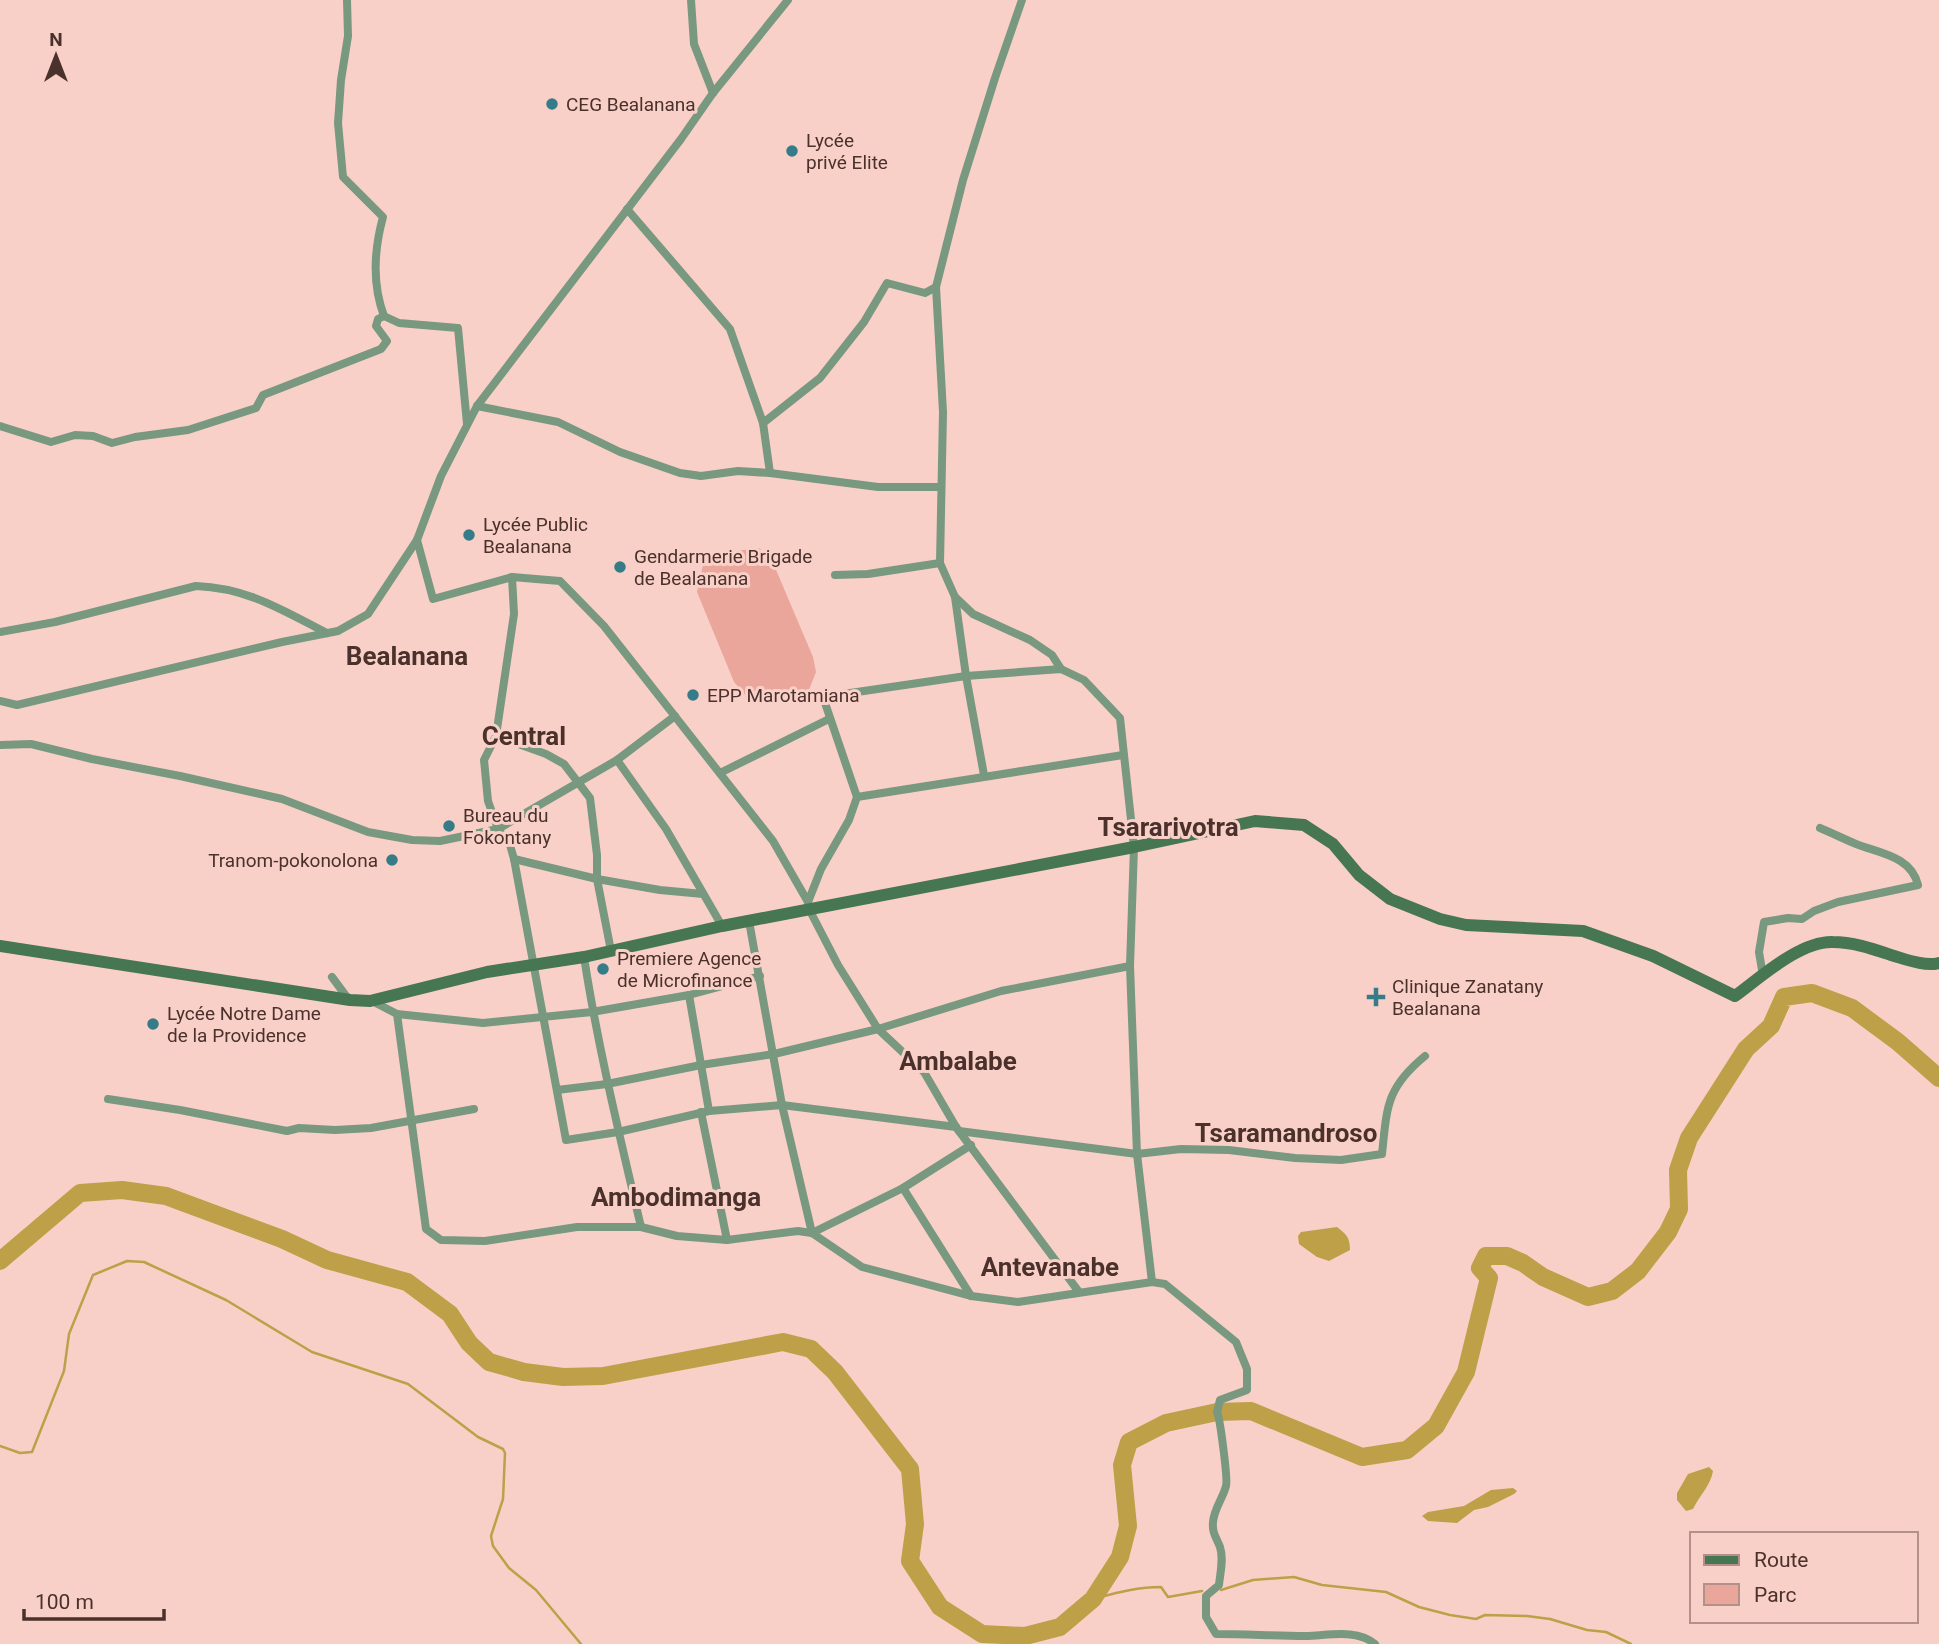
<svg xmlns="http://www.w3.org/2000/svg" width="1939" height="1644" viewBox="0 0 1939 1644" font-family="Roboto,sans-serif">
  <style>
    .green { fill: #eaa69a }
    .water { fill: #bda048 }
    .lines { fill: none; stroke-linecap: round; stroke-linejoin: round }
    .stream { stroke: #bda048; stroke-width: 2.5 }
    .river { stroke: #bda048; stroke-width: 18 }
    .street { stroke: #78987f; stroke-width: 8 }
    .secondary { stroke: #477653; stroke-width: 12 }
    .poi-dot { fill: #367b88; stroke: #f9d0c8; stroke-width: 2.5 }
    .labels { text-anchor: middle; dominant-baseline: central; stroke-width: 6; stroke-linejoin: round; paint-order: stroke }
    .poi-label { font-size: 19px; fill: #4b312c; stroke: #f9d0c8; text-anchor: start }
    .district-label { font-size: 26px; font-weight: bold; fill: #4b312c; stroke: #f9d0c8 }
  </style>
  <rect width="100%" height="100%" fill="#f9d0c8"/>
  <path class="green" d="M759,548L771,558L813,657L816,672L809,690L774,704L747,697L734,682L697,592L703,565L727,552Z"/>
  <g class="water">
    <path d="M1337,1227C1346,1234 1350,1237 1350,1250L1329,1261L1317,1257L1299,1244L1298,1236L1301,1232Z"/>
    <path d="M1709,1467L1713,1471C1711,1485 1699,1496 1693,1509L1686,1511L1677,1500V1493L1688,1474Z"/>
    <path d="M1513,1488L1517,1491L1514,1494L1488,1507L1474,1510L1457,1523L1428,1521L1422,1516L1428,1512L1464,1506L1491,1490Z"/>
  </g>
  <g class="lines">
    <g class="stream">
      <path d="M0,1446L20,1453L32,1452L64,1371L69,1334L93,1275L127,1261L144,1262L226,1300L312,1352L408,1384L478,1437L503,1449L505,1453L503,1499L491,1536L493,1546L509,1568L536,1590L581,1644"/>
      <path d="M1221,1590L1253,1580L1294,1577L1322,1585L1386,1592L1419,1607L1450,1615L1476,1619L1485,1615L1527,1616L1550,1619L1587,1630L1606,1632L1631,1644"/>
      <path d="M1093,1599C1116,1593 1137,1587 1161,1587L1168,1597L1202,1591"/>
    </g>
    <path class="river" d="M0,1261L80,1193L122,1190L166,1196L282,1239L327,1260L407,1282L450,1314L469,1343L489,1362L524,1372L563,1377L603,1376L783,1342L811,1349L835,1372L910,1469L915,1524L910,1561L940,1607L982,1634L1025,1636L1060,1627L1093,1599L1120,1557L1128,1526L1122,1465L1129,1442L1166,1423L1217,1412L1251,1411L1362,1457L1407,1450L1436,1426L1466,1372L1489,1278L1480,1268L1486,1256H1507L1523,1263L1543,1277L1588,1297L1612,1291L1638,1271L1668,1232L1679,1209L1678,1170L1689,1138L1746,1049L1771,1026L1784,997L1812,993L1852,1008L1898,1042L1939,1078"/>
    <g class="street">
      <path d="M347,0L348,36L341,80L338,123L343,177L383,217C374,250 372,284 384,316L399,323L458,328L467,424"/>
      <path d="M691,0L694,44L713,93"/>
      <path d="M1022,0L995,78L963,180L936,287L943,412L940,563L955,597L973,614L1030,640L1052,655L1061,669"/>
      <path d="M627,209L730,329L763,423L770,473"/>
      <path d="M477,406L558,422L620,452L680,473L701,476L738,471L770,473L878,487H940"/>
      <path d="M763,423L820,378L864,322L887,283L925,293L936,287"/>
      <path d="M0,426L51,442L75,435L93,436L112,443L135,437L188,430L256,408L263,395L381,349L387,341L376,326L378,319L384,316"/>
      <path d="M417,540L433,599L512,577L560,581L604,626L773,841L808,902L809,909L838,965L878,1029L924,1072L956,1127L1079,1292"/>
      <path d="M835,575L868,574L940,563"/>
      <path d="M512,577L514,614L496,736L484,760L488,801L498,829L510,845L514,859L566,1140L618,1132L709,1111L782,1105L956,1127"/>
      <path d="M955,597L966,676L984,775"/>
      <path d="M0,632L55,622L196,586C248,588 282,610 327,633"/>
      <path d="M0,701L17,705L282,642L338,631L368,614L417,540L441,476L477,406L681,139L713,93L788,0"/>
      <path d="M496,736L546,754L564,764L590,798L597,855V879L611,951"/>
      <path d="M0,745L31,744L92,759L180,776L282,799L368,832L412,840L440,841L498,829L617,760L675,716"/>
      <path d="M617,760L666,829L722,926"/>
      <path d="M720,773L829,719"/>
      <path d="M857,797L1123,755"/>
      <path d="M514,859L597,879L660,890L703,894"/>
      <path d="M808,902L821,869L849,820L857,797L823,697L966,676L1061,669L1084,680L1120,718L1134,847L1130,966L1137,1154L1152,1282"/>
      <path d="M749,921L782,1105L812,1233"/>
      <path d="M584,957C598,1048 620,1137 641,1227"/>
      <path d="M1763,976L1759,952L1764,922L1788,918L1802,919L1814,911L1838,902L1918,885C1911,856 1879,853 1856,844C1844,839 1832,833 1820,828"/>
      <path d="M332,977L349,1000"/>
      <path d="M689,995L709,1111"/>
      <path d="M372,1001L397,1014L483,1023L592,1012L689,995L760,976"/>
      <path d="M397,1014L426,1229L441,1240L485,1241L577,1227H641L677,1236L727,1240L798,1231L812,1233L862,1267L971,1296L1018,1302L1152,1282L1165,1284L1236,1342L1247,1369V1390L1220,1400L1217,1412C1220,1418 1228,1479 1226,1486C1223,1498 1214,1509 1213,1522C1212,1533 1216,1537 1220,1547C1224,1559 1220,1574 1219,1585L1206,1596V1617L1216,1634C1246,1634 1275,1636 1305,1636C1327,1636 1356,1628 1375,1644"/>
      <path d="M557,1090L607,1084L701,1065L774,1054L878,1029L1001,991L1130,966"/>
      <path d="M108,1099L180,1110L287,1131L299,1128L335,1130L371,1128L474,1109"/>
      <path d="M701,1112L727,1240"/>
      <path d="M959,1131L1137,1154L1181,1149L1229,1150L1295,1158L1341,1160L1382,1154C1387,1107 1386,1088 1425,1056"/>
      <path d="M903,1188L971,1296"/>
      <path d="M812,1233L903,1188L971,1145"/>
    </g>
    <path class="secondary" d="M0,946L350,1000L370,1001L487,972L584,957L722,926L1134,847L1255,821L1304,825L1333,844L1359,875L1390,899L1440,919L1466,925L1583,931L1653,956L1735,996C1761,977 1800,941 1833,942C1853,942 1873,949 1891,955C1905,959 1925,967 1939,963"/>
  </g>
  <g class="poi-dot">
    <circle cx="552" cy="104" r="7"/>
    <circle cx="792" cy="151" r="7"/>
    <circle cx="469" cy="535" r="7"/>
    <circle cx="620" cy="567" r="7"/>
    <circle cx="693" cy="695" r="7"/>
    <circle cx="449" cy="826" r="7"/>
    <circle cx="392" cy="860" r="7"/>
    <circle cx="603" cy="969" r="7"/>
    <path d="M1372.5 986.5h7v7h7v7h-7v7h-7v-7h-7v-7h7z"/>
    <circle cx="153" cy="1024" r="7"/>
  </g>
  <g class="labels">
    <g class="poi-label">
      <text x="566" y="104">CEG Bealanana</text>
      <text x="806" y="140">Lycée<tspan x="806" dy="22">privé Elite</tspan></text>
      <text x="483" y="524">Lycée Public<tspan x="483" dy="22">Bealanana</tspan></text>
      <text x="634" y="556">Gendarmerie Brigade<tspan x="634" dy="22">de Bealanana</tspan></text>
      <text x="707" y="695">EPP Marotamiana</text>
      <text x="463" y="815">Bureau du<tspan x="463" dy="22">Fokontany</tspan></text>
      <text x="378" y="860" text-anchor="end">Tranom-pokonolona</text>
      <text x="617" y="958">Premiere Agence<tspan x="617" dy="22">de Microfinance</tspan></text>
      <text x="1392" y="986">Clinique Zanatany<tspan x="1392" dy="22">Bealanana</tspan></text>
      <text x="167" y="1013">Lycée Notre Dame<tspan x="167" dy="22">de la Providence</tspan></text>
    </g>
    <g class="district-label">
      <text x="407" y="656">Bealanana</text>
      <text x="524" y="736">Central</text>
      <text x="1168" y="827">Tsararivotra</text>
      <text x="958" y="1061">Ambalabe</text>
      <text x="1286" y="1133">Tsaramandroso</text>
      <text x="676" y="1197">Ambodimanga</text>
      <text x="1050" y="1267">Antevanabe</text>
    </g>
  </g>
  <rect x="1690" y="1532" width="228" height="91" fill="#f9d0c8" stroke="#b3908a" stroke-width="2"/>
  <rect x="1704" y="1555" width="35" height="10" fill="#477653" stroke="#b3908a" stroke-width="2"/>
  <text x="1754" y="1567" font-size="21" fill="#4b312c">Route</text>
  <rect x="1704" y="1584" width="35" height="21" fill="#eaa69a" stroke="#b3908a" stroke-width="2"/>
  <text x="1754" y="1602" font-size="21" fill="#4b312c">Parc</text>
  <g transform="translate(56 56)" stroke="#f9d0c8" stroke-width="5" paint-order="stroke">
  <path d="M0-5L12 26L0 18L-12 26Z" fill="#4b312c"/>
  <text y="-10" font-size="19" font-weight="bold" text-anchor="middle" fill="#4b312c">N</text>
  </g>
  <path d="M24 1609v10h140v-10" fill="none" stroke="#4b312c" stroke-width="3.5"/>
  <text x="35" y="1609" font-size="21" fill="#4b312c" stroke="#f9d0c8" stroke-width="5" paint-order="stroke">100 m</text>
</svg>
